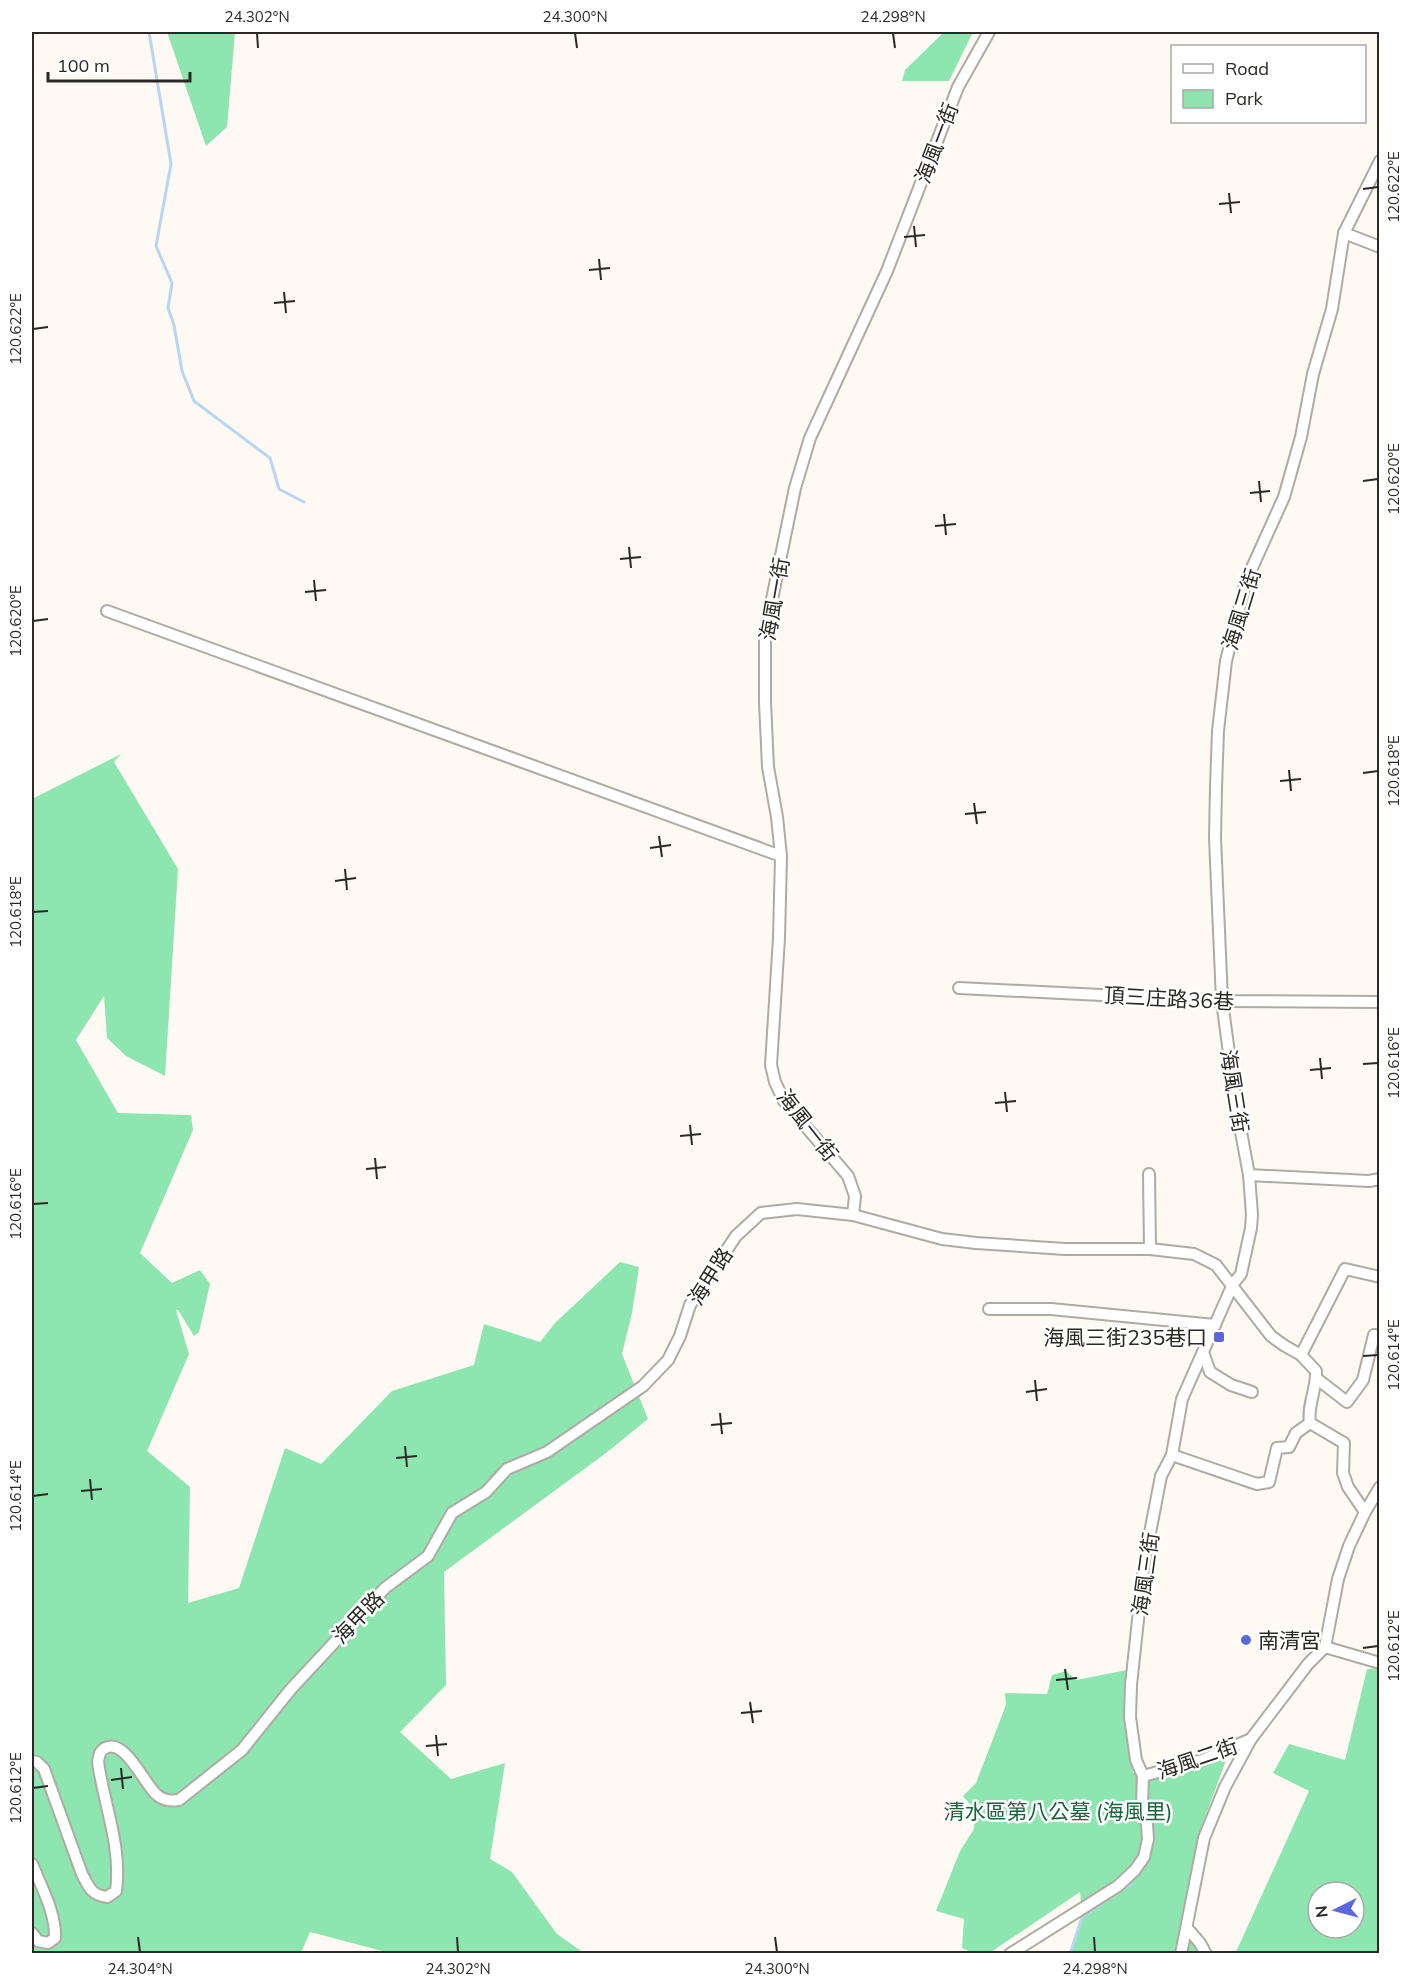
<svg xmlns="http://www.w3.org/2000/svg" width="1411" height="1985" viewBox="0 0 1411 1985" font-family="Mulish,'Noto Sans TC',sans-serif">
  <style>
    .green { fill: #8de5af; fill-rule: evenodd }
    .lines { fill: none; stroke-linecap: round; stroke-linejoin: round }
    .stream { stroke: #b9d5f3; stroke-width: 3 }
    .minor-casing { stroke: #afaba4; stroke-width: 14 }
    .minor { stroke: #fff; stroke-width: 10 }
    .ticks { fill: none; stroke: #2a2926; stroke-width: 2 }
    .poi-dot { fill: #5c67de; stroke: #fff; stroke-width: 2 }
    .labels { text-anchor: middle; dominant-baseline: central; stroke-width: 5; stroke-linejoin: round; paint-order: stroke }
    .street-label { font-size: 21px; fill: #2a2926; stroke: #fff }
    .poi-label { font-size: 21px; fill: #2a2926; stroke: #fff; text-anchor: end }
    .park-label { font-size: 21px; fill: #1a633d; stroke: #fff }
    .neatline { fill: none; stroke: #2a2926; stroke-width: 2 }
    .ticks-label { font-size: 15px; text-anchor: middle; fill: #2a2926 }
  </style>
  <rect width="100%" height="100%" fill="#fefaf3"/>
  <g class="green">
    <path d="M167,32H235L227,127L206,146Z"/>
    <path d="M941,32H973L949,81H902L905,70L942,34Z"/>
    <path d="M121,754L114,762L178,869L165,1076L126,1056L107,1038L104,996L76,1040L118,1113L191,1115L193,1130L140,1253L172,1283L200,1270L210,1284L199,1332L194,1336L178,1310H176L189,1354L147,1451L190,1487L188,1603L239,1588L285,1448L321,1464L392,1391L474,1365L484,1324L540,1342L555,1323L620,1262L639,1267L632,1313L622,1354L648,1419L606,1453L444,1572L446,1685L400,1732L451,1779L505,1763L490,1859L512,1872L557,1934L584,1953H390L310,1932L301,1953H33L32,1950V799Z"/>
    <path d="M1379,1668V1953H1228L1236,1952L1309,1791L1273,1773L1289,1744L1345,1760L1367,1669ZM1318,1892H1354V1928H1318Z"/>
    <path d="M1127,1670L1125,1707L1133,1773L1148,1772L1232,1744L1198,1836L1186,1911L1203,1943L1205,1953H1070L1082,1913L1080,1892L991,1952L973,1953L962,1948L964,1919L936,1911L960,1851L974,1829L975,1810L963,1796L976,1783L1006,1705L1005,1693L1047,1694L1052,1675L1066,1671L1076,1680Z"/>
  </g>
  <g class="lines">
    <g class="stream">
      <path d="M149,32L171,164L156,246L172,283L168,308L174,325L182,371L194,401L270,458L279,489L304,502"/>
      <path d="M1070,1954L1082,1917L1131,1884"/>
    </g>
    <defs>
      <g id="minor">
        <path d="M1344,233L1380,247"/>
        <path d="M107,611L781,856"/>
        <path d="M959,988L1222,1001L1380,1002"/>
        <path d="M1149,1174L1150,1249"/>
        <path d="M1249,1175L1369,1181L1380,1179"/>
        <path d="M853,1215L855,1196L848,1176L784,1101L775,1082L771,1065L779,938L781,856L777,817L768,767L765,702V633L795,488L810,438L887,271L958,87L989,32"/>
        <path d="M989,1309H1051L1215,1325"/>
        <path d="M1203,1352L1210,1372L1231,1385L1252,1392"/>
        <path d="M1301,1355L1345,1269L1380,1277"/>
        <path d="M1316,1378L1347,1402L1363,1380L1374,1335L1380,1336"/>
        <path d="M1172,1455L1257,1484L1269,1482L1277,1448L1289,1447L1296,1433L1310,1423"/>
        <path d="M1325,1647L1380,1663"/>
        <path d="M32,1761L37,1762L44,1769L82,1874C89,1887 91,1895 107,1897L116,1891C122,1847 104,1805 98,1762C99,1755 100,1749 108,1747C126,1741 145,1785 157,1795C164,1801 171,1801 179,1800L242,1750L291,1689L385,1588L428,1556L452,1513L486,1492L507,1469L547,1452L643,1386L668,1360L680,1336L690,1305L736,1236L761,1213L797,1209L853,1215L942,1239L976,1243L1065,1249H1150L1194,1254L1216,1265L1271,1336L1285,1346L1301,1355L1316,1371C1317,1389 1307,1405 1310,1423L1344,1443L1343,1473L1348,1487L1365,1512"/>
        <path d="M1143,1776L1202,1760L1251,1739L1308,1664L1325,1647L1338,1579L1349,1546L1365,1512L1380,1487"/>
        <path d="M32,1864C41,1886 56,1913 55,1938L48,1943L38,1941L32,1933"/>
        <path d="M1187,1928L1200,1943L1206,1954"/>
        <path d="M1010,1954L1118,1886L1135,1870L1144,1857L1148,1839L1147,1825L1142,1803L1143,1776L1136,1760L1130,1717L1131,1685L1144,1564L1161,1476L1172,1455L1182,1399L1233,1284L1241,1274L1251,1228L1252,1215L1249,1175L1236,1105L1222,1001L1215,838L1216,787L1218,731L1226,661L1246,581L1284,497L1301,437L1313,374L1332,309L1344,233L1380,161"/>
        <path d="M1181,1954L1204,1838L1225,1787L1251,1739"/>
      </g>
    </defs>
    <use href="#minor" class="minor-casing"/>
    <use href="#minor" class="minor"/>
  </g>
  <path class="ticks" d="M257,33L258,48M575,33L577,48M893,33L895,48M1363,189L1378,187M1229,193L1231,213M1219,204L1240,202M914,226L916,247M904,237L925,235M599,259L601,280M589,270L610,268M284,292L286,313M274,303L295,301M33,329L48,327M1259,481L1261,502M1363,481L1378,479M1250,493L1270,491M944,514L946,535M935,526L956,524M629,547L631,568M620,559L641,557M314,580L316,601M305,592L326,590M33,621L48,619M1289,770L1291,791M1363,773L1378,771M1280,781L1301,779M974,803L977,824M965,814L986,812M659,836L662,857M650,848L671,845M345,869L347,890M335,881L356,878M33,912L48,911M1320,1058L1322,1079M1363,1064L1378,1063M1310,1070L1331,1068M1005,1092L1007,1112M995,1103L1016,1101M690,1125L692,1145M680,1136L701,1134M375,1158L377,1179M366,1169L386,1167M33,1204L48,1203M1363,1356L1378,1355M1035,1380L1037,1401M1026,1392L1047,1389M720,1413L722,1434M711,1425L732,1423M405,1446L407,1467M396,1458L417,1456M90,1479L92,1500M81,1491L102,1489M33,1496L48,1494M1363,1648L1378,1646M1065,1669L1068,1690M1056,1680L1077,1678M750,1702L753,1723M741,1713L762,1711M436,1735L438,1756M426,1746L447,1744M121,1768L123,1789M111,1780L132,1777M33,1788L48,1786M138,1937L140,1952M457,1937L458,1952M775,1937L777,1952M1094,1937L1095,1952"/>
  <g class="poi-dot">
    <rect x="1213" y="1331" width="12" height="12" rx="3"/>
    <circle cx="1246" cy="1640" r="6"/>
  </g>
  <g class="labels">
    <g class="street-label">
      <text transform="translate(936 143) rotate(-69)">海風一街</text>
      <text transform="translate(774 599) rotate(-80)">海風一街</text>
      <text transform="translate(1241 609) rotate(-73)">海風三街</text>
      <text transform="translate(1169 998) rotate(3)">頂三庄路36巷</text>
      <text transform="translate(1235 1091) rotate(81)">海風三街</text>
      <text transform="translate(808 1125) rotate(52)">海風一街</text>
      <text transform="translate(710 1276) rotate(-58)">海甲路</text>
      <text transform="translate(1145 1574) rotate(-82)">海風三街</text>
      <text transform="translate(358 1617) rotate(-46)">海甲路</text>
      <text transform="translate(1197 1758) rotate(-19)">海風二街</text>
    </g>
    <g class="poi-label">
      <text x="1207" y="1337">海風三街235巷口</text>
      <text x="1258" y="1640" text-anchor="start">南清宮</text>
    </g>
    <g class="park-label">
      <text x="1058" y="1811">清水區第八公墓 (海風里)</text>
    </g>
  </g>
  <rect width="1411" height="1985" fill="none" stroke="#ffffff" stroke-width="66"/>
  <rect x="1171" y="45" width="195" height="78" fill="#ffffff" stroke="#aaa9a8" stroke-width="1.5"/>
  <rect x="1183" y="64" width="30" height="9" fill="#ffffff" stroke="#aaa9a8" stroke-width="1.5"/>
  <text x="1225" y="75" font-size="18" fill="#2a2926">Road</text>
  <rect x="1183" y="90" width="30" height="18" fill="#8de5af" stroke="#aaa9a8" stroke-width="1.5"/>
  <text x="1225" y="105" font-size="18" fill="#2a2926">Park</text>
  <g transform="translate(1336 1910) rotate(264)"><circle r="28" fill="#ffffff" stroke="#aaa9a8" stroke-width="1.5"/>
  <path d="M0-4.5L10 22L0 15L-10 22Z" fill="#5c67de"/>
  <text y="-9" font-size="16" font-weight="bold" text-anchor="middle" fill="#2a2926">N</text>
  </g>
  <path d="M48 72v9h142v-9" fill="none" stroke="#2a2926" stroke-width="3"/>
  <text x="57" y="72" font-size="18" fill="#2a2926" stroke="#ffffff" stroke-width="4.5" paint-order="stroke">100 m</text>
  <rect x="33" y="33" width="1345" height="1919" class="neatline"/>
  <g class="ticks-label">
    <text x="257" y="22">24.302°N</text>
    <text x="575" y="22">24.300°N</text>
    <text x="893" y="22">24.298°N</text>
    <text transform="translate(1394 187) rotate(-90)" y="5">120.622°E</text>
    <text transform="translate(16 329) rotate(-90)" y="5">120.622°E</text>
    <text transform="translate(1394 479) rotate(-90)" y="5">120.620°E</text>
    <text transform="translate(16 621) rotate(-90)" y="5">120.620°E</text>
    <text transform="translate(1394 771) rotate(-90)" y="5">120.618°E</text>
    <text transform="translate(16 912) rotate(-90)" y="5">120.618°E</text>
    <text transform="translate(1394 1063) rotate(-90)" y="5">120.616°E</text>
    <text transform="translate(16 1204) rotate(-90)" y="5">120.616°E</text>
    <text transform="translate(1394 1355) rotate(-90)" y="5">120.614°E</text>
    <text transform="translate(16 1496) rotate(-90)" y="5">120.614°E</text>
    <text transform="translate(1394 1646) rotate(-90)" y="5">120.612°E</text>
    <text transform="translate(16 1788) rotate(-90)" y="5">120.612°E</text>
    <text x="140" y="1974">24.304°N</text>
    <text x="458" y="1974">24.302°N</text>
    <text x="777" y="1974">24.300°N</text>
    <text x="1095" y="1974">24.298°N</text>
  </g>
</svg>
